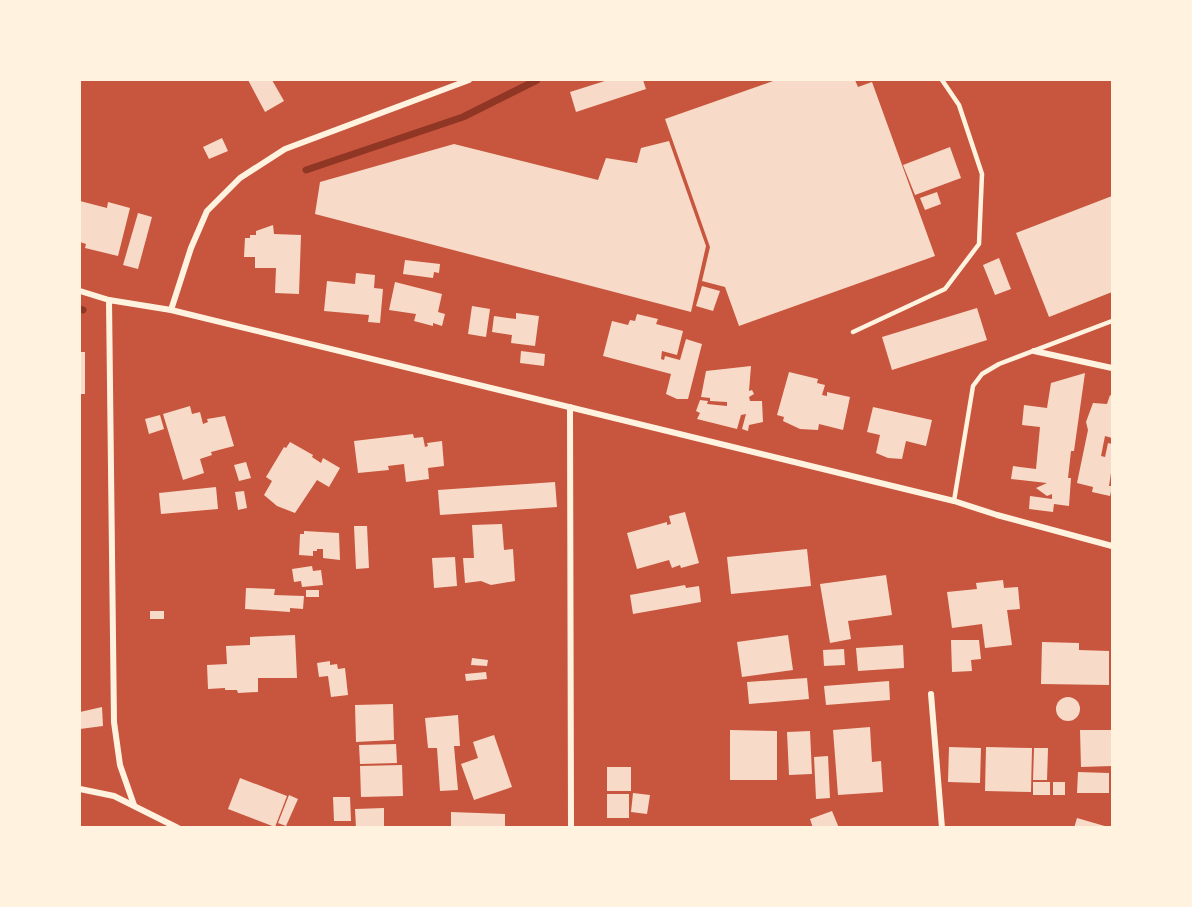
<svg xmlns="http://www.w3.org/2000/svg" width="1192" height="907" viewBox="0 0 1192 907" font-family="'IBM Plex Serif',serif">
  <style>
    .lines { fill: none; stroke-linecap: round; stroke-linejoin: round }
    .stream { stroke: #8f3625; stroke-width: 7 }
    .building { fill: #f7dbc8 }
    .service { stroke: #fff3e0; stroke-width: 4.5 }
    .minor { stroke: #fff3e0; stroke-width: 6 }
  </style>
  <rect width="100%" height="100%" fill="#c8553d"/>
  <g class="lines">
    <g class="stream">
      <path d="M306,170L463,117L537,80"/>
      <path d="M80,309L83,310"/>
    </g>
  </g>
  <g class="building">
    <path d="M248,80H272L284,101L265,112Z"/>
    <path d="M608,80H643L646,89L576,112L570,92Z"/>
    <path d="M776,80H855L858,87L872,82L935,256L739,326L725,287L702,281L710,247L665,119Z"/>
    <path d="M222,138L228,151L209,159L203,147Z"/>
    <path d="M669,141L706,246L691,312L315,214L320,182L454,144L598,180L606,158L637,163L641,148Z"/>
    <path d="M950,147L961,178L915,195L903,165Z"/>
    <path d="M937,192L941,204L925,210L920,198Z"/>
    <path d="M1112,196V292L1049,317L1016,233Z"/>
    <path d="M80,201L107,208L108,202L130,208L118,256L85,248L86,244L80,242Z"/>
    <path d="M138,213L152,217L138,269L123,265Z"/>
    <path d="M273,225L274,234L301,235L299,294L275,293L276,268H255V257H244L245,238H250V235H256V231Z"/>
    <path d="M999,258L1011,289L995,295L983,265Z"/>
    <path d="M405,260L440,264L439,273L434,272L433,278L403,274Z"/>
    <path d="M356,273L375,275L374,288L383,289L380,323L368,322L369,315L324,311L327,281L355,284Z"/>
    <path d="M395,282L442,294L438,312L445,314L442,326L433,323V326L414,321L416,314L389,310Z"/>
    <path d="M702,286L720,291L713,311L696,306Z"/>
    <path d="M472,306L490,309L486,337L468,334Z"/>
    <path d="M977,308L987,340L892,370L882,337Z"/>
    <path d="M516,313L539,316L535,346L511,343L512,335L492,332L494,316L516,319Z"/>
    <path d="M637,314L658,319L656,324L683,331L677,355L662,351L661,359L664,360L665,356L680,360L686,339L702,344L688,399H677L666,394L671,374L603,356L612,321L628,325L630,320L635,321Z"/>
    <path d="M521,351L545,354L544,366L520,363Z"/>
    <rect x="80" y="352" width="5" height="42"/>
    <path d="M751,366L749,391L752,390L754,394L749,397L750,401H762L763,422L749,425L748,431L742,429L746,414L741,415L737,429L697,419L700,413L696,411L700,400L708,401L707,404L727,406V402L710,401V398L701,397L706,371Z"/>
    <path d="M789,372L818,379L817,383L825,385L822,395L827,396V392L850,397L843,430L819,424L818,430L800,429L783,421L784,417L777,415Z"/>
    <path d="M1085,373L1074,451H1071L1068,478H1071L1069,506L1054,504L1053,512L1029,509L1030,496L1052,499V494L1047,496L1036,488L1047,483L1011,479L1013,466L1036,469L1040,427L1022,425L1024,405L1047,408L1051,383Z"/>
    <path d="M1110,395L1112,396V438L1105,436L1101,456L1105,457L1108,443L1112,444V473H1111L1109,486H1112L1110,496L1092,492L1093,487L1077,483L1088,430L1086,422L1093,403L1107,404Z"/>
    <path d="M190,406L192,414L200,412L203,424L208,422L207,419L225,416L234,446L211,452L212,455L200,459L204,473L183,480L163,414Z"/>
    <path d="M873,407L932,420L926,446L906,441L902,459L888,458L876,453L880,435L867,432Z"/>
    <path d="M160,415L164,429L149,434L145,419Z"/>
    <path d="M413,434L414,438L423,437L425,447L428,446L427,443L442,441L444,466L428,468L429,479L406,482L404,464L388,466L389,470L358,473L354,441Z"/>
    <path d="M290,442L313,455L312,457L321,463L323,458L340,468L329,487L317,480L295,513L277,506L264,495L272,481L266,477L284,447L286,448Z"/>
    <path d="M246,462L251,478L239,481L234,465Z"/>
    <path d="M555,482L557,507L440,515L438,490Z"/>
    <path d="M216,487L218,509L161,514L159,493Z"/>
    <path d="M244,491L247,508L238,510L235,492Z"/>
    <path d="M685,512L699,563L681,568L680,565L672,568L669,560L637,569L627,533L667,522V525L671,524L669,516Z"/>
    <path d="M502,524L504,550L513,549L515,581L491,585L481,581L465,583L463,558H474L472,525Z"/>
    <path d="M354,526H367L369,568L356,569Z"/>
    <path d="M304,531L339,533L340,560L323,558V549H317V551H313V556L299,555L300,534H304Z"/>
    <path d="M807,549L811,586L731,594L727,557Z"/>
    <path d="M455,557L457,586L434,588L432,558Z"/>
    <path d="M312,566L313,571L321,570L323,585L302,587L301,581L294,582L292,569Z"/>
    <path d="M886,575L892,615L848,621L851,639L830,643L820,584Z"/>
    <path d="M1003,580L1004,588L1018,587L1020,609L1007,610L1012,645L985,648L982,624L952,628L947,592L977,589L976,583Z"/>
    <path d="M685,585L686,588L699,586L701,602L633,614L630,595Z"/>
    <path d="M246,588L275,589L274,595L304,596L303,609L290,608V612L245,609Z"/>
    <rect x="306" y="590" width="13" height="7"/>
    <rect x="150" y="611" width="14" height="8"/>
    <path d="M295,635L297,678H258V692L238,693L237,690H225V688L208,689L207,665L227,664L226,646L250,645V637Z"/>
    <path d="M788,635L793,670L742,677L737,642Z"/>
    <path d="M951,640H979L981,659L971,660L972,671L952,672Z"/>
    <path d="M1042,642L1079,643V650L1109,651V685L1041,684Z"/>
    <path d="M903,645L904,668L858,671L856,648Z"/>
    <path d="M844,649L845,665L824,666L823,650Z"/>
    <path d="M472,658L488,660L487,666L471,665Z"/>
    <path d="M330,661V665L337,664L338,669L345,668L348,695L331,697L328,676L319,677L317,663Z"/>
    <path d="M486,672L487,679L466,681L465,674Z"/>
    <path d="M807,678L809,699L749,704L747,682Z"/>
    <path d="M889,681L890,700L826,705L824,686Z"/>
    <circle cx="1068" cy="709" r="12"/>
    <path d="M393,704L394,740L356,742L355,705Z"/>
    <path d="M102,707L103,726L80,729V712Z"/>
    <path d="M458,715L460,746H454L458,790L440,791L437,748H428L425,718Z"/>
    <path d="M870,727L872,762L881,761L883,792L838,795L833,730Z"/>
    <path d="M730,730L777,731V780H730Z"/>
    <path d="M1080,730H1112V766L1081,767Z"/>
    <path d="M810,731L812,774L789,775L787,732Z"/>
    <path d="M494,735L512,787L474,800L461,764L478,758L473,742Z"/>
    <path d="M396,744L397,763L360,764L359,745Z"/>
    <path d="M949,747L981,748L980,783L948,782Z"/>
    <path d="M986,747L1032,748L1031,792L985,791Z"/>
    <path d="M1034,748H1048L1047,780H1033Z"/>
    <path d="M828,756L830,798L816,799L814,757Z"/>
    <path d="M402,765L403,796L361,797L360,766Z"/>
    <rect x="607" y="767" width="24" height="24"/>
    <path d="M1078,772L1109,773V793H1077Z"/>
    <path d="M240,778L287,796L275,827L228,809Z"/>
    <rect x="1033" y="782" width="17" height="13"/>
    <rect x="1053" y="782" width="12" height="13"/>
    <path d="M633,793L650,795L647,814L631,812Z"/>
    <rect x="607" y="794" width="22" height="24"/>
    <path d="M289,795L298,799L286,826L278,823Z"/>
    <path d="M333,797H350L351,821H334Z"/>
    <path d="M384,808V828H356L355,809Z"/>
    <path d="M832,811L839,828H813L810,819Z"/>
    <path d="M451,812L505,814V828H451Z"/>
    <path d="M1077,818L1108,827L1107,828H1074Z"/>
  </g>
  <g class="lines">
    <g class="service">
      <path d="M853,332L945,289L979,244L982,174L959,105L942,80"/>
      <path d="M954,501L973,386L982,374L999,364L1112,321"/>
    </g>
    <g class="minor">
      <path d="M80,291L109,300"/>
      <path d="M171,310L191,248L207,211L240,178L285,149L469,80"/>
      <path d="M1034,351L1112,368"/>
      <path d="M570,407L571,828"/>
      <path d="M931,694L942,828"/>
      <path d="M80,789L114,796L178,828"/>
      <path d="M134,805L120,765L114,722L109,300L171,310L954,501L997,515L1112,546"/>
    </g>
  </g>
  <rect width="1192" height="907" fill="none" stroke="#fff3e0" stroke-width="162"/>
</svg>
